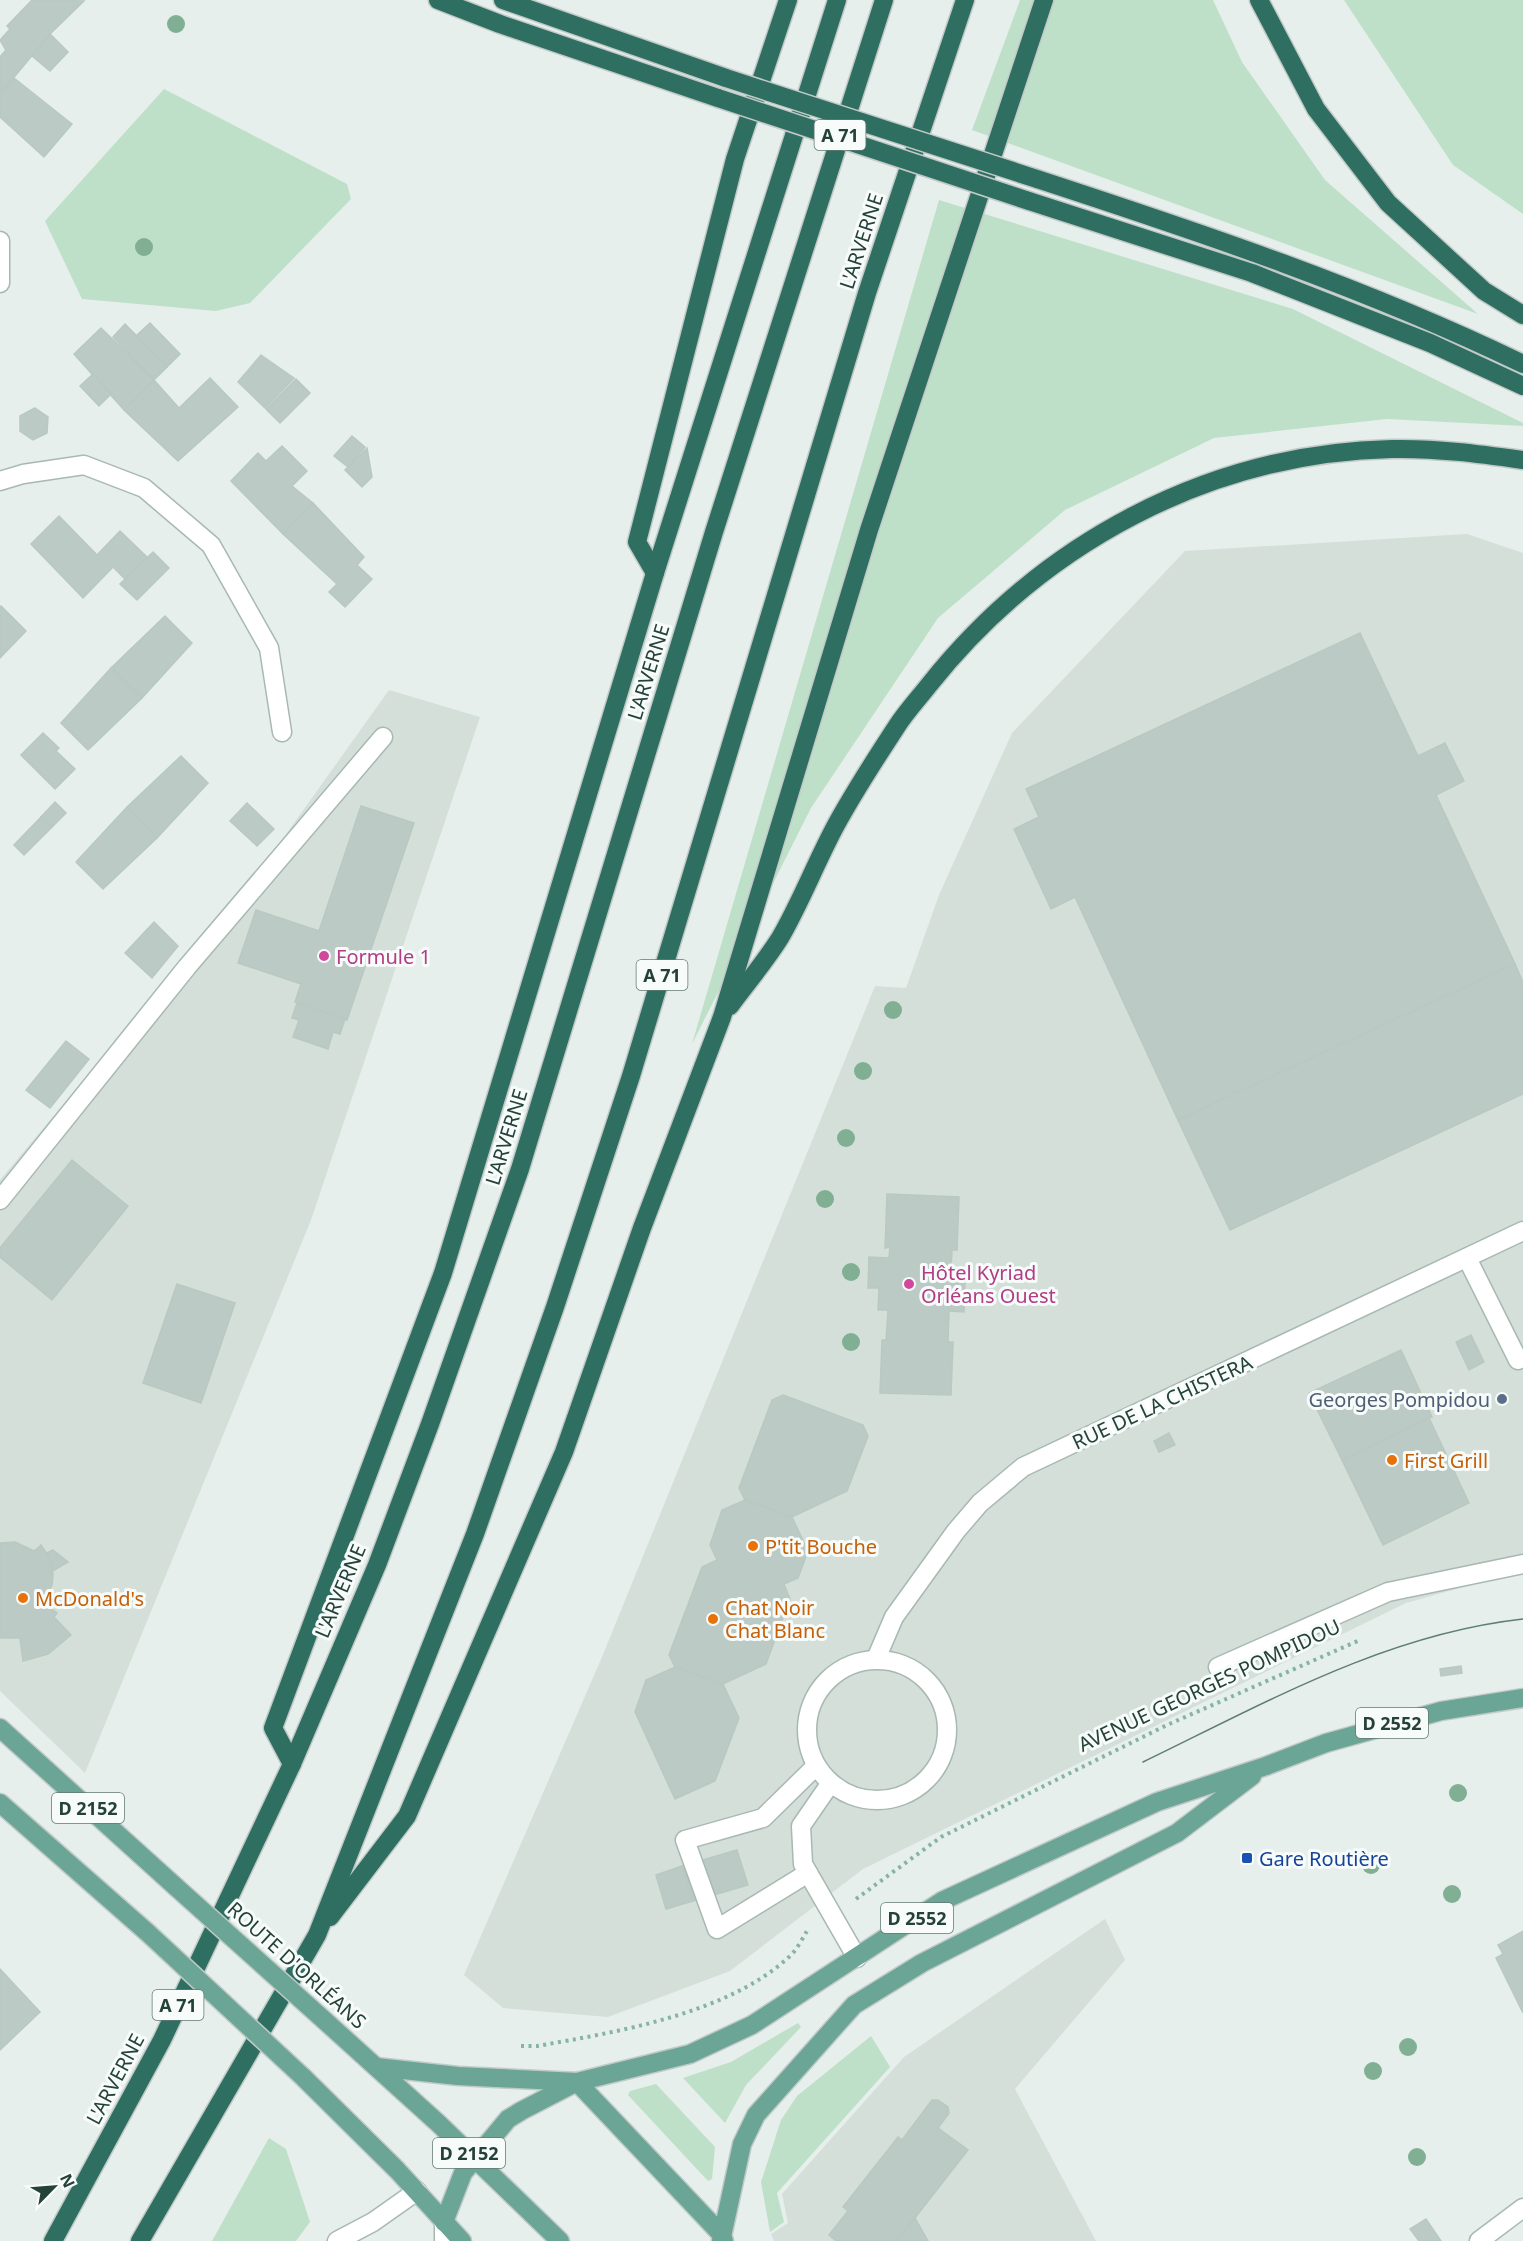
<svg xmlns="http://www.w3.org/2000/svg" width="1523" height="2241" viewBox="0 0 1523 2241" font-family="'Noto Sans',sans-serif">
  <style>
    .built { fill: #d4dfda }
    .green { fill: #bfe0c8 }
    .building { fill: #bbcac4; stroke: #b8c9c2; stroke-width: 1.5 }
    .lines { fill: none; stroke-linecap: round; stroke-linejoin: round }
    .lane-casing { stroke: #a8b8b2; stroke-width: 21 }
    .street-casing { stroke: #a8b8b2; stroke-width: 21 }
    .primary-casing { stroke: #c2cac8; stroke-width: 21 }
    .highway-casing { stroke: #c2cac8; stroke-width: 21 }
    .path { stroke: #86b3a5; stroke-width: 4; stroke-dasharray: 3 4.5; stroke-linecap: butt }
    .lane { stroke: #fff; stroke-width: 18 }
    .street { stroke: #fff; stroke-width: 18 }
    .primary { stroke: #6aa596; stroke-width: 18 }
    .highway { stroke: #2f6f62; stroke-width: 18 }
    .tram { stroke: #5f7d75; stroke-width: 1.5 }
    .primary-bridge-casing { stroke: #c2cac8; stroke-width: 21; stroke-linecap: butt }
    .highway-bridge-casing { stroke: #c2cac8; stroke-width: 21; stroke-linecap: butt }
    .primary-bridge { stroke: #6aa596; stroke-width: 18 }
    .highway-bridge { stroke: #2f6f62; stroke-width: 18 }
    .tree { fill: #80af93 }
    .hotel-dot { fill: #d1479c; stroke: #f7fbf9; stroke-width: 2 }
    .service-dot { fill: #5c6f8a; stroke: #f7fbf9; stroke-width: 2 }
    .food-dot { fill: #e8710a; stroke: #f7fbf9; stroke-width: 2 }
    .transit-dot { fill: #1a4fb4; stroke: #f7fbf9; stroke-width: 2 }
    .labels { text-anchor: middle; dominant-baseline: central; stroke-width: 6; stroke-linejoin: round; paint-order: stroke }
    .shield { fill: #f7fbf9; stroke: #637a73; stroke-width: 1.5 }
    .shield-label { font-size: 18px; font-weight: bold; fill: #24423a }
    .street-label { font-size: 20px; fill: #24423a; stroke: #f7fbf9 }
    .hotel-label { font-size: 20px; fill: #b23c85; stroke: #f7fbf9; text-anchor: start }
    .service-label { font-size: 20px; fill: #4e5e75; stroke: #f7fbf9; text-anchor: end }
    .food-label { font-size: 20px; fill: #c56008; stroke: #f7fbf9; text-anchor: start }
    .transit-label { font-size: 20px; fill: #164399; stroke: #f7fbf9; text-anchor: start }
  </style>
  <rect width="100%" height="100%" fill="#e6efeb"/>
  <g class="built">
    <path d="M1467,534L1523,553V1574L1503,1576L1406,1603L863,1869L730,1971L608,2017L503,2008L464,1975L602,1657L875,986L906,988L939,895L1012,733L1185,551Z"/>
    <path d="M389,690L480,717L311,1220L85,1773L0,1691V1180L269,858Z"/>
    <path d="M1105,1919L1125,1960L1015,2089L1096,2241H774L771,2234L788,2223L782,2194L904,2057Z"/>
  </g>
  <g class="green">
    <path d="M1020,0H1213L1242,62L1325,180L1478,314L972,130Z"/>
    <path d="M1344,0H1523V214L1453,165Z"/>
    <path d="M164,89L347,184L351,199L250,303L216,311L82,299L45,221Z"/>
    <path d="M939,200L1293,309L1523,423V426L1387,419L1214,438L1065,510L938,618L811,808L692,1044Z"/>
    <path d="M798,2023L801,2027L746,2085L725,2123L683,2078L731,2062Z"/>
    <path d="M871,2036L890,2067L777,2193L784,2222L770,2232L761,2182L781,2120L797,2096Z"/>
    <path d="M656,2084L715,2147L712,2179L708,2181L628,2095L630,2091Z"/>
    <path d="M269,2138L286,2149L310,2222L296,2241H212Z"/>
  </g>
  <g class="building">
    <path d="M32,0L84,1L50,34L0,94V57L6,50L0,40L10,29L7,26Z"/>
    <path d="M50,34L68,52L50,71L32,56Z"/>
    <path d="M14,78L72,124L44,157L0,117V94Z"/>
    <path d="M150,323L180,354L167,367L136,336Z"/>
    <path d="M125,324L167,367L154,380L113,337Z"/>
    <path d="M101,328L154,380L124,410L74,354Z"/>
    <path d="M261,355L294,378L265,408L238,382Z"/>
    <path d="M93,374L111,394L99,406L80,386Z"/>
    <path d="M210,378L238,407L178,461L124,410L154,380L179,408Z"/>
    <path d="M296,379L310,393L280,423L266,409Z"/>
    <path d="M35,408L48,417L47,433L33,440L20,431V416Z"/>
    <path d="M352,436L365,447L348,467L334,456Z"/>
    <path d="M282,446L307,471L292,486L313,503L283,534L231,481L258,453L266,461Z"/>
    <path d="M367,448L372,477L362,487L345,470Z"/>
    <path d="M313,503L364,557L357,565L372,579L345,607L329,592L337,584L283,534Z"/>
    <path d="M59,516L97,555L120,531L147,557L125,579L113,567L83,598L31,544Z"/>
    <path d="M153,552L169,568L137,600L120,584Z"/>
    <path d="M1,606L26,631L0,658V607Z"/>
    <path d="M165,616L192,643L142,698L111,668Z"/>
    <path d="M1360,633L1418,756L1445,743L1464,781L1436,795L1515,964L1178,1120L1075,897L1051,909L1014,829L1039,817L1026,789Z"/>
    <path d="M111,668L142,698L88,750L61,723Z"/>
    <path d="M43,733L59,748L56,751L75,769L55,789L21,755Z"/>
    <path d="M181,756L208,783L157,838L127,807Z"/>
    <path d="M55,802L66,813L52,827L41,817Z"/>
    <path d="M247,803L274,829L257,846L230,821Z"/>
    <path d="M361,806L414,823L347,1020L295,1002L301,984L238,963L256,910L319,931Z"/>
    <path d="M127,807L157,838L103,889L76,862Z"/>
    <path d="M41,817L52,827L24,855L14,845Z"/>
    <path d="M154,922L178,946L152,978L125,953Z"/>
    <path d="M1515,964L1523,982V1094L1230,1230L1178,1120Z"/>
    <path d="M297,1003L345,1019L340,1034L333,1032L328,1049L293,1037L299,1020L292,1018Z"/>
    <path d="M66,1041L89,1059L50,1108L26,1090Z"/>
    <path d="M72,1160L128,1206L52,1300L0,1257V1248Z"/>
    <path d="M887,1194L959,1197L957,1250H952L949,1311L948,1342H953L951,1395L880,1393L882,1340H886L888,1310H878L879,1288H868L869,1257L889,1258L890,1247L885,1248Z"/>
    <path d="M951,1281H965L964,1312L949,1311Z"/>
    <path d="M177,1284L235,1303L201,1403L143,1383Z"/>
    <path d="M1471,1335L1484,1362L1469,1370L1456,1342Z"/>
    <path d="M1401,1350L1432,1417L1342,1460L1309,1393Z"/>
    <path d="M783,1395L863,1425L868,1436L847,1491L792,1517L745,1500L739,1488L772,1400Z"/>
    <path d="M1429,1418L1469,1503L1383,1545L1342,1460Z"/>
    <path d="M1169,1433L1175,1445L1159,1452L1154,1441Z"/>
    <path d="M745,1500L792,1517L808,1551L798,1578L784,1584L790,1599L766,1664L723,1684L675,1667L669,1655L702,1567L717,1560L710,1545L722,1510Z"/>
    <path d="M15,1542L34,1551L41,1545L50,1558L53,1575L52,1585L43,1602L57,1613L54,1617L71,1635L48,1654L23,1661L20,1638H0V1543Z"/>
    <path d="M53,1550L68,1562L53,1571L47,1553Z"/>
    <path d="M1461,1666L1462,1673L1441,1676L1440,1669Z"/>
    <path d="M675,1667L723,1684L739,1718L715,1781L675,1799L635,1712L646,1680Z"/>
    <path d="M737,1850L748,1885L693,1901L682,1866Z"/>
    <path d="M682,1866L693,1901L666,1909L656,1875Z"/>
    <path d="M1523,1931V2013L1496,1958L1503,1954L1498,1945Z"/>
    <path d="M0,1969L40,2012L0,2050Z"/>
    <path d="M932,2100H938L948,2107L949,2113L938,2128L968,2150L897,2241H836L829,2235L848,2211L843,2207L898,2137L902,2140Z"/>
    <path d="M915,2218L928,2241H897Z"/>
    <path d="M1426,2219L1441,2241H1419L1410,2229Z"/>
  </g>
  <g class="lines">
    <defs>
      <g id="lane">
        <path d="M0,1200L187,967L383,737"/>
        <path d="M1467,1258L1518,1360"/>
        <path d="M876,1659L894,1617L956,1531L980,1503L1023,1467L1523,1231"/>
        <circle cx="877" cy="1730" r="70"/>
        <path d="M1218,1667L1388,1592L1523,1564"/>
        <path d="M830,1784L801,1826L803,1864L857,1958"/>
        <path d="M808,1873L717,1929L685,1840L763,1818L816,1766"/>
        <path d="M337,2241L373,2222L417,2191"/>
        <path d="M444,2241V2222"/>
      </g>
      <g id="street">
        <path d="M0,241V283"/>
        <path d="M0,481L23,474L84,465L144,488L211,545L269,648L282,732"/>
        <path d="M1479,2241L1523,2208"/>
      </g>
      <g id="primary">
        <path d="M0,1728L176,1887"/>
        <path d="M0,1803L148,1933"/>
        <path d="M324,2020L439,2124L560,2241"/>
        <path d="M376,2067L458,2076L577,2082L722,2235L724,2241"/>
        <path d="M303,2077L397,2170L462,2241"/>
        <path d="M444,2222L463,2173L508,2119L521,2111L577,2082L690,2054L752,2025L942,1901L1157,1802L1266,1766L1326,1743L1441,1711L1523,1698"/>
        <path d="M721,2241L742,2144L756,2115L854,2005L922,1963L1177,1833L1252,1776"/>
      </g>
      <g id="highway">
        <path d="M438,0L500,24L718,98"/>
        <path d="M503,0L726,78"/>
        <path d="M1259,0L1316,109L1388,203L1484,291L1523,315"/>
        <path d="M1037,179C1202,233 1366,288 1523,364"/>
        <path d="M1029,201L1252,273L1430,343L1523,386"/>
        <path d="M655,573L637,542L735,159L788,0"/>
        <path d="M730,1006C746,984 765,962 780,938C801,902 816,862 836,825C854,792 876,758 897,726C906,712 918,699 929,685C1042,543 1209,453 1392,449C1436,448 1480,454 1523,460"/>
        <path d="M292,1764L273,1728L443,1273L655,573L837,0"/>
        <path d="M330,1917L407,1816L564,1452L642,1228L722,1017L869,530L1044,0"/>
        <path d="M53,2241L162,2040L292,1764L377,1565L430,1424L520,1169L714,532L884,0"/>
        <path d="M140,2241L317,1935L475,1534L555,1307L631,1076L867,293L965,0"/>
      </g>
    </defs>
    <use href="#lane" class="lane-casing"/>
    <use href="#street" class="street-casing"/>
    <use href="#primary" class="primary-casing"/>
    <use href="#highway" class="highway-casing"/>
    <g class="path">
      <path d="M856,1899L941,1837L1167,1725L1360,1640"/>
      <path d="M521,2046H537C617,2032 727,2014 789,1957C797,1950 802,1939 807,1931"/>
    </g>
    <use href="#lane" class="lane"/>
    <use href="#street" class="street"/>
    <use href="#primary" class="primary"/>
    <use href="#highway" class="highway"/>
    <path class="tram" d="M1143,1762C1265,1703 1386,1634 1523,1619"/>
    <defs>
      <g id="primary-bridge">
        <path d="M176,1887L324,2020"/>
        <path d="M148,1933L303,2077"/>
      </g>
      <g id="highway-bridge">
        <path d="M726,78L1037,179"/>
        <path d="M718,98L1029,201"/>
      </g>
    </defs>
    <use href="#primary-bridge" class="primary-bridge-casing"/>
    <use href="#highway-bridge" class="highway-bridge-casing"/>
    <use href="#primary-bridge" class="primary-bridge"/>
    <use href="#highway-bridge" class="highway-bridge"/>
  </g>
  <g class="tree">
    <circle cx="176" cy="24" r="9"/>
    <circle cx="144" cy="247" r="9"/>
    <circle cx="893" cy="1010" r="9"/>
    <circle cx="863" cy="1071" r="9"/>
    <circle cx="846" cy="1138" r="9"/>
    <circle cx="825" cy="1199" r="9"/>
    <circle cx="851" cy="1272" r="9"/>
    <circle cx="851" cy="1342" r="9"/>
    <circle cx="1458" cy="1793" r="9"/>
    <circle cx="1371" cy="1865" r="9"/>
    <circle cx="1452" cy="1894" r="9"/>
    <circle cx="1408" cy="2047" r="9"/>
    <circle cx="1373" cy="2071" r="9"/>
    <circle cx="1417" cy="2157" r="9"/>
  </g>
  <g class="hotel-dot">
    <circle cx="324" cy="956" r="6"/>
    <circle cx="909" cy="1284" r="6"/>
  </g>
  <circle class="service-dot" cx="1502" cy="1399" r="6"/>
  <g class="food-dot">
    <circle cx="1392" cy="1460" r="6"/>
    <circle cx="753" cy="1546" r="6"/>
    <circle cx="23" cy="1598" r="6"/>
    <circle cx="713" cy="1619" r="6"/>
  </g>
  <rect class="transit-dot" x="1241" y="1852" width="12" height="12" rx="3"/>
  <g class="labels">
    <g class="shield">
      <rect x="814.5" y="120" width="51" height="30" rx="4.5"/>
      <rect x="636.5" y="960" width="51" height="30" rx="4.5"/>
      <rect x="1356" y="1708" width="72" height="30" rx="4.5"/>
      <rect x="52" y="1793" width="72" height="30" rx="4.5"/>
      <rect x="881" y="1903" width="72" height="30" rx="4.5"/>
      <rect x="152.5" y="1990" width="51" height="30" rx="4.5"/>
      <rect x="433" y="2138" width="72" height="30" rx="4.5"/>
    </g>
    <g class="shield-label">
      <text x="840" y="135">A 71</text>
      <text x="662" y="975">A 71</text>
      <text x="1392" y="1723">D 2552</text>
      <text x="88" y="1808">D 2152</text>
      <text x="917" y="1918">D 2552</text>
      <text x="178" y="2005">A 71</text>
      <text x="469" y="2153">D 2152</text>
    </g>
    <g class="street-label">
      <text transform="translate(861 241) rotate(-72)">L'ARVERNE</text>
      <text transform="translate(648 672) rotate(-73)">L'ARVERNE</text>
      <text transform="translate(506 1137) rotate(-73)">L'ARVERNE</text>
      <text transform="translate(1162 1402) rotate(-25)">RUE DE LA CHISTERA</text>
      <text transform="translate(340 1591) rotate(-67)">L'ARVERNE</text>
      <text transform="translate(1209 1685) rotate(-25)">AVENUE GEORGES POMPIDOU</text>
      <text transform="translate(297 1965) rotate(42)">ROUTE D'ORLÉANS</text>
      <text transform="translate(115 2079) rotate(-62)">L'ARVERNE</text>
    </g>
    <g class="hotel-label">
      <text x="336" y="956">Formule 1</text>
      <text x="921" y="1272">Hôtel Kyriad<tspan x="921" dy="23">Orléans Ouest</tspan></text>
    </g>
    <g class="service-label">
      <text x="1490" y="1399">Georges Pompidou</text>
    </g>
    <g class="food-label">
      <text x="1404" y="1460">First Grill</text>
      <text x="765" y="1546">P'tit Bouche</text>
      <text x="35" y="1598">McDonald's</text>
      <text x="725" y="1607">Chat Noir<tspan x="725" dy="23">Chat Blanc</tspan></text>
    </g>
    <g class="transit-label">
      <text x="1259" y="1858">Gare Routière</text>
    </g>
  </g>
  <g transform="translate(54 2187) rotate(65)" stroke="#f7fbf9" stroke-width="4.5" paint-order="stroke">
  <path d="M0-4.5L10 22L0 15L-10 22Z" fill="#24423a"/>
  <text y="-9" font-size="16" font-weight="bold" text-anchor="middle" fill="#24423a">N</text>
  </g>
</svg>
